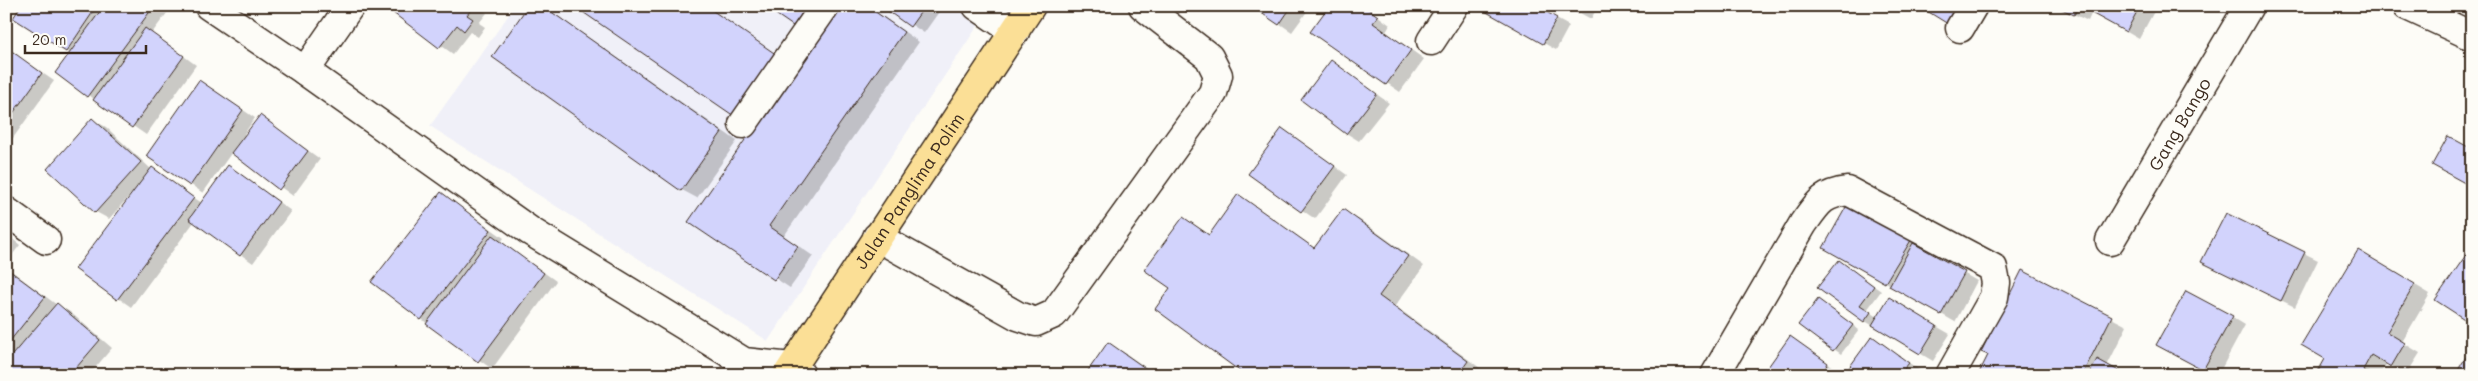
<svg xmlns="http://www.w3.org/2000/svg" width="2478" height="381" viewBox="0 0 2478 381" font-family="Mali,sans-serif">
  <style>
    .built { fill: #f0f0f8 }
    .shadow { fill: #0003 }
    .building { fill: #d2d3fc; stroke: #3b2a1e }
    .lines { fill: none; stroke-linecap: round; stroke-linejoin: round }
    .minor-casing { stroke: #3b2a1e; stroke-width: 31 }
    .major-casing { stroke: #3b2a1e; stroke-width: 31 }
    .minor { stroke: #fdfcf7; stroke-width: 28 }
    .major { stroke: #fbdf96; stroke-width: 28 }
    .labels { text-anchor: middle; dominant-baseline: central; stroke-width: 4; stroke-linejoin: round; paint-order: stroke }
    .street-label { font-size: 18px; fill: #3b2a1e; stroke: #fdfcf7 }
  </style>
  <rect width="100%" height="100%" fill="#fdfcf7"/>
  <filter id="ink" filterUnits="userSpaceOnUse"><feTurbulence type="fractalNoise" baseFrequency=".02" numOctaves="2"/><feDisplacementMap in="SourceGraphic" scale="10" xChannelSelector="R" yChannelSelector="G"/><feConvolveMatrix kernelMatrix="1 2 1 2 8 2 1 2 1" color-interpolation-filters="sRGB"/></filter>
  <g filter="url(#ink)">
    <path class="built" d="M515,6H991L768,341L430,126Z"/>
    <g class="shadow">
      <path d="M22,6H167L170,9L152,33L196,65L146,135L57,73L70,54Z"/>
      <path d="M386,6H479L487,13L479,23L485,27L478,37L470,32L453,54Z"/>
      <path d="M543,6L737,141L697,198L682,190Z"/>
      <path d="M766,6H829L809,34Z"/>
      <path d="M840,6H868L919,42L784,236L813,256L790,288L690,222Z"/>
      <path d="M884,6H943L924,33Z"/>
      <path d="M1253,6H1311L1292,32Z"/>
      <path d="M1331,6H1365L1390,25L1386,32L1424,59L1400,92L1312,32Z"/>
      <path d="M1413,6L1437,12V9L1427,6H1447L1444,15Z"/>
      <path d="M1479,6H1533L1569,26L1556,50Z"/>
      <path d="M1567,6H1598L1591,19Z"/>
      <path d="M2057,6H2157L2139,39L2092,12L2088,21Z"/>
      <path d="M6,48L54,81L8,145L6,144Z"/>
      <path d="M1331,62L1389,103L1359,141L1346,133Z"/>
      <path d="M212,89L255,118L244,134L246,136L261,117L320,159L293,196L232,152L203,193L148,156Z"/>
      <path d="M93,120L106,127L152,170L202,203L241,175L291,211L253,263L194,222L131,307L77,269L133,196L131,194L109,219L96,212Z"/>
      <path d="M1283,129L1347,175L1315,219L1250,174Z"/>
      <path d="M442,194L504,238L501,242L556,281L492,369L428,324L373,281Z"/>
      <path d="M1239,196L1315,249L1343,211L1360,220L1424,266L1395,306L1484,371L1481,375H1247L1172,288L1183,218L1210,235Z"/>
      <path d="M1852,200L1925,246L1923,250L1977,281L1955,322L1825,247Z"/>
      <path d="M2226,215L2318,260L2295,307L2216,269Z"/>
      <path d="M6,234L20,245L6,263Z"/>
      <path d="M2374,260L2430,294L2402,342L2420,353L2408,372L2415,375H2406L2387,363L2380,375H2317Z"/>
      <path d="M1839,261L1881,291L1867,310L1878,317L1889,299L1950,334L1933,361L1865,321L1819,288Z"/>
      <path d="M6,267L57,305L70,312L112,348L89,375H6Z"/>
      <path d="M2022,272L2127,326L2107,366L2124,375H1979Z"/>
      <path d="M1826,305L1859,330L1841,354L1799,325Z"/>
      <path d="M2232,317L2245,325L2218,375H2213L2171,352Z"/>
      <path d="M1791,338L1840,372L1838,375H1781Z"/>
      <path d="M1872,338L1921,371L1918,375H1858Z"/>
      <path d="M1108,344L1125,353L1156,375H1087Z"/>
    </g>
    <g class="building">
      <path d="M21,6H97L66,52L13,18Z"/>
      <path d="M104,6H154L87,97L55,73Z"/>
      <path d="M384,6H474L467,15L473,19L464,31L457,25L439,48Z"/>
      <path d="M528,6H543L722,132L681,191L492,57Z"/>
      <path d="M574,6H706L777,55L734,116Z"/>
      <path d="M764,6H807L793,26Z"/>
      <path d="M838,6H867L904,32L769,226L798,246L774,280L688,222Z"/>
      <path d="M881,6H925L910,27Z"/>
      <path d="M1251,6H1292L1279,25Z"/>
      <path d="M1329,6H1364L1378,16L1373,23L1411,50L1386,85L1310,32Z"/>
      <path d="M1476,6H1536L1557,18L1543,44Z"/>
      <path d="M1566,6H1582L1578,13Z"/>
      <path d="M1919,6H1959L1948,24Z"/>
      <path d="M2056,6H2079L2074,15Z"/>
      <path d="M2085,6H2140L2126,32L2084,9Z"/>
      <path d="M145,28L184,56L132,128L93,100Z"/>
      <path d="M6,47L42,73L6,123Z"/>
      <path d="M1331,60L1377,94L1346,134L1301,100Z"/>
      <path d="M199,80L243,110L190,186L146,156Z"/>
      <path d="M260,115L308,151L279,190L231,153Z"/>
      <path d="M92,118L141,162L95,213L47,169Z"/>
      <path d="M1282,128L1335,166L1301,212L1248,174Z"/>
      <path d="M2448,136L2472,149V187L2432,165Z"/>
      <path d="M228,165L279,202L240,256L189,219Z"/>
      <path d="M152,167L194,198L117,300L75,269Z"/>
      <path d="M441,192L491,230L421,320L371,282Z"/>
      <path d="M1238,194L1314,248L1343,209L1408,256L1379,296L1468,361L1458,375H1245L1155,309L1170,288L1144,270L1183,217L1209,235Z"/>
      <path d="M1851,198L1913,237L1885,283L1823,248Z"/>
      <path d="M2226,213L2305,252L2281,301L2201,262Z"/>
      <path d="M492,235L544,273L478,362L426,324Z"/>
      <path d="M1913,243L1965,272L1941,315L1889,286Z"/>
      <path d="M2358,250L2415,284L2387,332L2405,343L2391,367L2371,355L2363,370L2371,375H2316L2325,359L2301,345Z"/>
      <path d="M2468,252L2472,254V324L2435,300Z"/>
      <path d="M1839,260L1874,286L1860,305L1871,312L1864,322L1817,288Z"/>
      <path d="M6,268L45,297L6,346Z"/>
      <path d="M2022,270L2112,316L2082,375H1978L1988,355L1981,352Z"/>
      <path d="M2186,291L2233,316L2203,370L2156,345Z"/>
      <path d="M1889,297L1937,326L1920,354L1872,325Z"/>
      <path d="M1818,299L1853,325L1833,351L1798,325Z"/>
      <path d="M57,303L100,340L70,375H6V362Z"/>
      <path d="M1790,336L1828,363L1824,370L1831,375H1779L1768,367Z"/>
      <path d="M1872,336L1909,363L1904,369L1915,375H1856L1848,369Z"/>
      <path d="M1108,342L1155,375H1085Z"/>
      <path d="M2466,357L2472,360V375H2455Z"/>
      <path d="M2097,359L2126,375H2089Z"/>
    </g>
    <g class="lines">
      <defs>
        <g id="minor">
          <path d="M209,6L305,71L530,231L744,362L792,367L801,375"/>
          <path d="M977,6L1015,32"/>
          <path d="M2407,6L2472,36"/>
          <path d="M1960,28L1973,6"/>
          <path d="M1431,41L1454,6"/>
          <path d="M305,71L350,6"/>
          <path d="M743,124L825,6"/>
          <path d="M6,211L46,240"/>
          <path d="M877,237L1018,316L1036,322L1054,314L1213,93L1218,75L1209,57L1143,6"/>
          <path id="s1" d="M2110,241L2249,6"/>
          <path d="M1715,375L1803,224C1818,203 1822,194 1848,191L1993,268L1996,283L1994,297L1950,375"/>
        </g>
        <g id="major">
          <path id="s2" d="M787,375L1031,6"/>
        </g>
      </defs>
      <use href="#minor" class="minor-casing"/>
      <use href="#major" class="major-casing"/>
      <use href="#minor" class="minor"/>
      <use href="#major" class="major"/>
    </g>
  </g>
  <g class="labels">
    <g class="street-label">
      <text stroke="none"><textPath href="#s1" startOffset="136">Gang Bango</textPath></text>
      <text stroke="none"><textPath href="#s2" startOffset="221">Jalan Panglima Polim</textPath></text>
    </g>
  </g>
  <rect width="2478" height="381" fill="none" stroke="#fdfcf7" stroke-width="25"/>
  <rect x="12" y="12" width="2453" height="356" fill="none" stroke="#3b2a1e" stroke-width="2" filter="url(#ink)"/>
  <path d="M25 45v8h121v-8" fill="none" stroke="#3b2a1e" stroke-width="2.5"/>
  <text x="32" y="45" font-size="15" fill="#3b2a1e" stroke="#fdfcf7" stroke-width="4" paint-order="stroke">20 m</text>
</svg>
